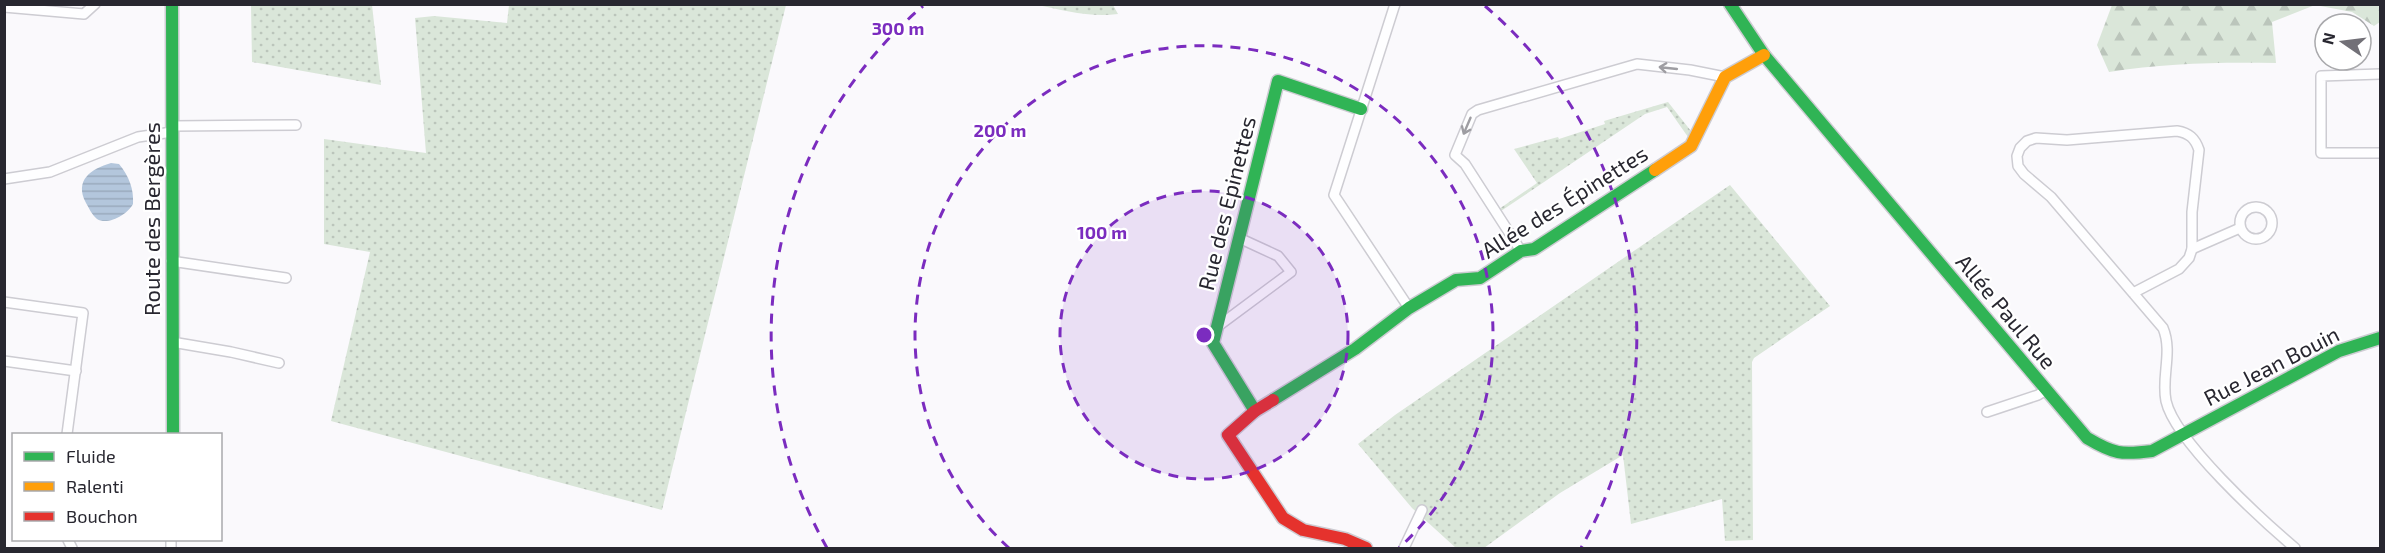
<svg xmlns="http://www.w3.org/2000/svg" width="2385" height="553" viewBox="0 0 2385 553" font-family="'Exo 2',sans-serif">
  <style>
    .grass { fill: url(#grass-dots) }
    .forest { fill: url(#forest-firs) }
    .water { fill: url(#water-rules) }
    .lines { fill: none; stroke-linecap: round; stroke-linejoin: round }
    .street-casing { stroke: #cdccd2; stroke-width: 12 }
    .fast-casing { stroke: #cdccd2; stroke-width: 15 }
    .slow-casing { stroke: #cdccd2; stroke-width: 15 }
    .jam-casing { stroke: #cdccd2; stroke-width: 15 }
    .street { stroke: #fefeff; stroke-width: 9 }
    .fast { stroke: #30b455; stroke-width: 12 }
    .slow { stroke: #ff9f0a; stroke-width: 12 }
    .jam { stroke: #e5322d; stroke-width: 12 }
    .oneway { stroke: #9e9da2 }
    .ring { fill: none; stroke: #7b2cbf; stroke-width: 3; stroke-dasharray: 10 8 }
    .labels { text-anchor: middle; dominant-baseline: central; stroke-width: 4.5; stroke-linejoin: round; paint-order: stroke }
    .street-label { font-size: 22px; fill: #282730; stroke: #fff }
    .centre { fill: #7b2cbf; stroke: #fff; stroke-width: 3 }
    .ring-label { font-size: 18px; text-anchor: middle; font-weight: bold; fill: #7b2cbf; stroke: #fff; stroke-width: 4.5; stroke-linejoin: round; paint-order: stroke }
  </style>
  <defs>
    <pattern id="grass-dots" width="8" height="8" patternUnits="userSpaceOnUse" patternTransform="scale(1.5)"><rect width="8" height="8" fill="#dae6d9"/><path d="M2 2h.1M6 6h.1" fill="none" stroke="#bbc5bb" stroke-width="1.8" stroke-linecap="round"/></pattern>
    <pattern id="forest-firs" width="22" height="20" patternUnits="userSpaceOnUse" patternTransform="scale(1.5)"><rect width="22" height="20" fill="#dae6d9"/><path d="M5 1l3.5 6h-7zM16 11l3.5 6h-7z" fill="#bbc5bb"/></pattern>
    <pattern id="water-rules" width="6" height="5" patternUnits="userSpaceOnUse" patternTransform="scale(1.5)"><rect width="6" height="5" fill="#b3c6dc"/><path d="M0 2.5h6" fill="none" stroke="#9aaabd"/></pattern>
  </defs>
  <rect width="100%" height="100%" fill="#faf9fc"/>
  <g class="grass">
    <path d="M251,5H372L381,85L252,62Z"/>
    <path d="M509,5H786L662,510L331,421L370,252L324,244V139L426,153L415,18L434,16L507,23Z"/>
    <path d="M1037,5H1113L1118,14C1090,18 1063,10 1037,5Z"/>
    <path d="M1668,102L1691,131L1688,137L1667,107L1645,114L1501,211L1499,209L1537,183L1514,149L1558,137L1559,139L1605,124L1604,121Z"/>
    <path d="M1730,185L1830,306L1754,358L1752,362L1753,540L1725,541L1722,499L1631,524L1623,455L1560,493L1484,548H1456L1412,508L1358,444L1395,415Z"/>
  </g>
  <path class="forest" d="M2112,5H2380V22L2374,26L2352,12L2315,5L2272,22L2276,63C2219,62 2165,63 2109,72L2097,45Z"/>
  <path class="water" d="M111,163L119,164C129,176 134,189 133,204C128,214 108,226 97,219C92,215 89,208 86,203C74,180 91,169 111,163Z"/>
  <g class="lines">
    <defs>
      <g id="street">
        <path d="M1395,4L1334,195L1409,308"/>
        <path d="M4,7L84,14L95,4"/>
        <path d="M2380,74L2321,76V153H2380"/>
        <path d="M173,126L296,125"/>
        <path d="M4,179L50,172L138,137L172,132"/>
        <circle cx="2256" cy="223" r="16"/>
        <path d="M2192,249L2240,228"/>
        <path d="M1521,251L1465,164L1455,155L1472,114L1478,110L1637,64L1690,70L1725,77"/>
        <path d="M171,261L286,278"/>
        <path d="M2133,293L2179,269L2189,258L2192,249V212L2199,150C2195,138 2189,133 2177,131L2067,140L2036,138L2027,141L2020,148L2017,156L2018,166L2024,174L2051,197L2163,328C2173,352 2161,377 2166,401C2175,441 2262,520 2295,548"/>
        <path d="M4,302L83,313L67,434"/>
        <path d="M1217,327L1291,272L1278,256L1239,238"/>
        <path d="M172,342L231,352L279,363"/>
        <path d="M4,361L76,371"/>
        <path d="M1987,412L2038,395L2046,390"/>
        <path d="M68,540L72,548"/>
        <path d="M171,548V540"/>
        <path d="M1404,548L1422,510"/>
      </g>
      <g id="fast">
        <path d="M172,4L173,434"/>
        <path d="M1730,4L1764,55L2087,438C2114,454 2121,455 2152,451L2339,351L2380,338"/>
        <path d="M1273,400L1355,349L1409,308L1456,280L1480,278L1521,251L1534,249L1655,170"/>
        <path d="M1255,411L1213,343L1278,81L1361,109"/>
      </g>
      <path id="slow" d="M1655,170L1691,146L1725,77L1764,55"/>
      <path id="jam" d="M1273,400L1255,411L1228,435L1283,518L1303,530L1345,539L1366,548"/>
    </defs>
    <use href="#street" class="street-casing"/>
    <use href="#fast" class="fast-casing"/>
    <use href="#slow" class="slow-casing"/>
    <use href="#jam" class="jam-casing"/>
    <use href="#street" class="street"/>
    <use href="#fast" class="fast"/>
    <use href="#slow" class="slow"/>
    <use href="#jam" class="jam"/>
  </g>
  <defs><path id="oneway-shaft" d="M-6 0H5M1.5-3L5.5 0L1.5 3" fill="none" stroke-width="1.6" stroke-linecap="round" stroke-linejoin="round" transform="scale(1.5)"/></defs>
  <g class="oneway">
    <use href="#oneway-shaft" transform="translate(1668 68) rotate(-174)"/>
    <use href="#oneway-shaft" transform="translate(1467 126) rotate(113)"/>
  </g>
  <circle cx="1204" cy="335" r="144" fill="#7b2cbf" fill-opacity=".12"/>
  <g class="ring">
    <circle cx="1204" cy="335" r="144"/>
    <path d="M1009 548A289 289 0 1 1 1399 548"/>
    <path d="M827 548A433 433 0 0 1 923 6M1485 6A433 433 0 0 1 1581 548"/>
  </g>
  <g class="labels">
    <g class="street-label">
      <text transform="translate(1564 201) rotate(-32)">Allée des Épinettes</text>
      <text transform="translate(1226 203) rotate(-76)">Rue des Epinettes</text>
      <text transform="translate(151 219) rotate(-90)">Route des Bergères</text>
      <text transform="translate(2007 311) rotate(50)">Allée Paul Rue</text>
      <text transform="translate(2271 365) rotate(-27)">Rue Jean Bouin</text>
    </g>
  </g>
  <circle cx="1204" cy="335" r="9" class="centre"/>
  <g class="ring-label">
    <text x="898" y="35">300 m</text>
    <text x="1000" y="137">200 m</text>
    <text x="1102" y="239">100 m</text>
  </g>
  <rect width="2385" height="553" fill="none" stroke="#282730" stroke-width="12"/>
  <rect x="12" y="433" width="210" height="108" fill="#ffffff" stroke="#a9a9ac" stroke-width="1.5"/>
  <rect x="24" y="452" width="30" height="9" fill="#30b455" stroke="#a9a9ac" stroke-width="1.5"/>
  <text x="66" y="463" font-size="18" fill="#282730">Fluide</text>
  <rect x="24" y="482" width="30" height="9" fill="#ff9f0a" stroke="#a9a9ac" stroke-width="1.5"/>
  <text x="66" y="493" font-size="18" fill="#282730">Ralenti</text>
  <rect x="24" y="512" width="30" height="9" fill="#e5322d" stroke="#a9a9ac" stroke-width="1.5"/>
  <text x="66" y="523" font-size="18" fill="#282730">Bouchon</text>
  <g transform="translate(2343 42) rotate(284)"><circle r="28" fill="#ffffff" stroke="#a9a9ac" stroke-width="1.5"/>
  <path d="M0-4.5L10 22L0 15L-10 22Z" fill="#727077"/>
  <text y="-9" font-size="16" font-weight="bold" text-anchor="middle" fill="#282730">N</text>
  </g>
</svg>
